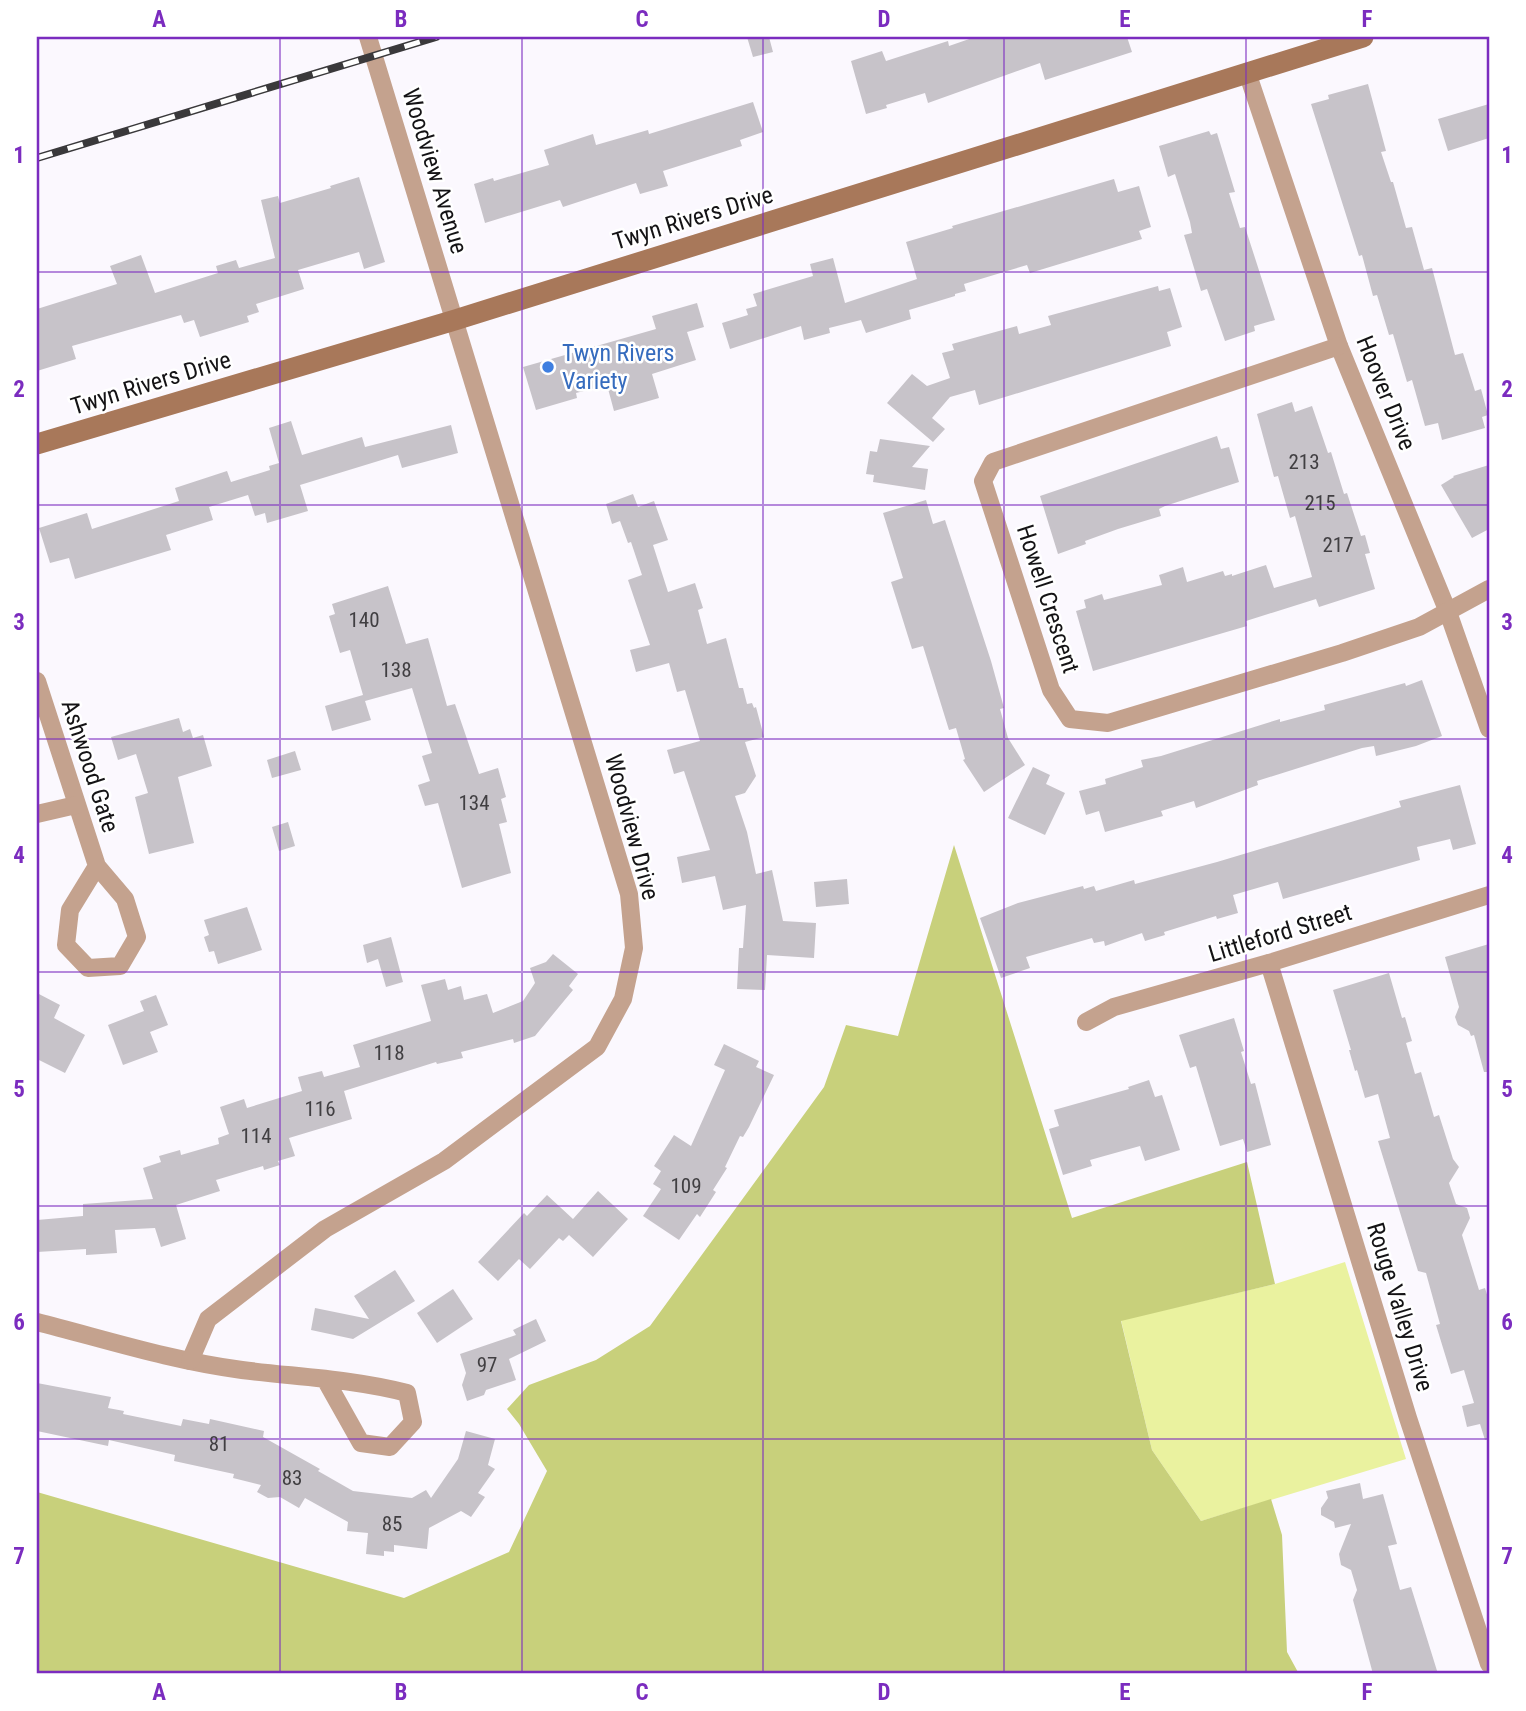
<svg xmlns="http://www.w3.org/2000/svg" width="1526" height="1711" viewBox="0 0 1526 1711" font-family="'Roboto Condensed',sans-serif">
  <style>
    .green { fill: #eaf29f }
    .forest { fill: #c8d07b }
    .building { fill: #c7c3c9 }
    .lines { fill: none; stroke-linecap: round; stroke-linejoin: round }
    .street { stroke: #c4a28e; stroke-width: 18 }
    .secondary { stroke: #a8785a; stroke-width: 21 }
    .rail-casing { stroke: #3a393b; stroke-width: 8 }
    .rail { stroke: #fff; stroke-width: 5; stroke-dasharray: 16; stroke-linecap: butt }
    .grid { fill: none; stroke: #7b2cbf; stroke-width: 2; stroke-opacity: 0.55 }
    .shop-dot { fill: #3f7fe0; stroke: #fff; stroke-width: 2.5 }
    .labels { text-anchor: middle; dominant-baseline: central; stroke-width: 5; stroke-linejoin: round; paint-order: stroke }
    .number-label { font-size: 21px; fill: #413f42 }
    .street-label { font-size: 24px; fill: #141315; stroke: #fff }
    .shop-label { font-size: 24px; fill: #366cbe; stroke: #fff; text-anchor: start }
    .neatline { fill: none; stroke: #7b2cbf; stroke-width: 2.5 }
    .grid-label { font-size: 23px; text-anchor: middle; font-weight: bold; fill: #7b2cbf }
  </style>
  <rect width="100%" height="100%" fill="#fbf8fe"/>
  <path class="green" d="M1345,1262L1406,1459L1201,1521L1152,1450L1121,1320L1275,1284Z"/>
  <path class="forest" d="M954,845L1072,1218L1247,1162L1275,1284L1121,1321L1152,1450L1201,1521L1271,1499L1282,1535L1287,1652L1299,1674H37V1492L404,1598L509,1552L547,1471L519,1424L507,1409L529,1385L596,1360L650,1326L824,1087L846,1025L898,1036Z"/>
  <g class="building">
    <path d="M747,37H769L773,52L753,57Z"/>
    <path d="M975,37H1127L1132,52L1045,80L1040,63L928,103L925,93L886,105L887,108L866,114L851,61L882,51L886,61L948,41L949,46Z"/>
    <path d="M1368,84L1386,151L1381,152L1391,182H1393L1406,228L1412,227L1424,270L1432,268L1455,355L1463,353L1475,391L1481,389L1488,415L1482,417L1485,428L1442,440L1438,423L1425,426L1412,380L1407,382L1393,334L1389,335L1377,295L1373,296L1362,255L1359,256L1311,104L1329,99L1328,95Z"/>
    <path d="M753,102L763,132L740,140L742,146L663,171L668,186L640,194L636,183L563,207L560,200L485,223L474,184L493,178L494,181L549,165L544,150L593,134L596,145L648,130L649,134Z"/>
    <path d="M1489,104V138L1448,151L1438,119Z"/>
    <path d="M1209,131L1211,135L1217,133L1235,192L1229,193L1240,228L1245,227L1275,320L1254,326L1255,331L1225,341L1207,289L1201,291L1184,235L1192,233L1190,222L1175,174L1168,177L1159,146Z"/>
    <path d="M359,177L385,262L364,269L359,252L298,270L304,289L256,304L259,312L247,316L249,322L200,337L194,320L184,323L181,315L72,346L76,359L37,371V309L117,284L110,266L141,255L155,293L218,273L216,266L236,260L239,268L275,258L261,200L278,196L280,203L331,188L330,186Z"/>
    <path d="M1114,179L1118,192L1139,186L1151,227L1139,231L1142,239L1030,273L1027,265L964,284L966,291L955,294V296L909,310L911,319L866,333L861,320L829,328L830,333L804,340L801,326L730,349L722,323L748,315L746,309L757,306L753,294L813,276L810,264L833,258L845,303L917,279L906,242L953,228L952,226Z"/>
    <path d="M1158,286L1159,291L1170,288L1182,327L1167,332L1171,346L979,405L975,390L950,397L932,418L945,429L933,442L887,403L912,374L927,386L950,378L942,353L954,350L952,344L1017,326L1019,334L1051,325L1048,316Z"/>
    <path d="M697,303L704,327L687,332L696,360L652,374L659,398L614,411L607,385L576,393L577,398L536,410L523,367L656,329L652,316Z"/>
    <path d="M1292,402L1295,412L1312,406L1328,453L1331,452L1344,494L1347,493L1361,536L1365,535L1370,553L1365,554L1375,589L1319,607L1316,599L1246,621L1247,626L1093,671L1076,611L1086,608L1084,600L1102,594L1104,600L1162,585L1159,575L1183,567L1187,582L1223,571L1225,576L1232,574V576L1266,565L1274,588L1312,577L1295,516L1290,518L1278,476L1274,477L1257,414Z"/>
    <path d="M291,421L302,455L362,437L365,447L451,425L458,453L402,468L398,455L300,485L308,511L267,523L265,513L255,516L248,495L209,507L213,520L166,535L171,550L75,579L69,558L50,563L39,528L87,513L92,529L179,501L175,488L227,471L231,482L270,470L269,466L279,463L269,428Z"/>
    <path d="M1217,436L1221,449L1229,447L1239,482L1165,506L1159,509L1161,516L1118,529L1085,541L1086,544L1058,554L1040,496Z"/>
    <path d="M880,439L930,446L912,467L928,469L925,490L873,482L874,475L866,474L870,451L877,452Z"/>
    <path d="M1489,465V529L1472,538L1441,485L1454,477L1453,476Z"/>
    <path d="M633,494L638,507L654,501L668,540L653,545L668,592L695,583L703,608L698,610L707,644L726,638L739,688H743L747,704L752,703L754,708L756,707L764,737L745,742L756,776L745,793L735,796L747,832L756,874L772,870L783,921L816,923L814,958L767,955L765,990L737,989L739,948H743L746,905L723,910L715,876L682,883L677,857L710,850L684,771L674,774L667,750L700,741L685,690L677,692L669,663L636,672L630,650L650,645L628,580L642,575L631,542L628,543L620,521L612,524L606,504Z"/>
    <path d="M926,500L933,524L945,520L991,661L1004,708L1000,709L1008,738L1025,765L984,792L963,760L965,759L956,728L949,730L923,646L912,649L891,582L903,578L883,513Z"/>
    <path d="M388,586L406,644L428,638L447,706L455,704L479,774L498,768L506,797L501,799L507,822L499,824L511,873L462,888L438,803L425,806L418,785L430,781L422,756L432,753L412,688L365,701L371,720L332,731L325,706L363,695L350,650L340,653L329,616L335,614L332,604Z"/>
    <path d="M1422,680L1442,736L1416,746L1376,756L1374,746L1362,748L1257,781L1258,785L1196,808L1194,801L1161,811L1163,816L1105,832L1099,811L1086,815L1079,791L1106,784L1105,779L1143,767L1141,760L1161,756L1280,719V722L1325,710L1324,705L1405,683L1406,686Z"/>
    <path d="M179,718L183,732L190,729L193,738L203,735L212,766L178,777L194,843L149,854L135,797L148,793L136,754L118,760L111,737Z"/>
    <path d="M295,751L301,770L272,778L267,760Z"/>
    <path d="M1033,767L1050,775L1046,784L1065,793L1045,835L1008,818Z"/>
    <path d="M1460,785L1476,844L1453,850L1450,839L1417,847L1420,860L1283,899L1278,882L1233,895L1238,913L1217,919L1216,916L1164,932L1165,935L1145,941L1142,933L1105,946L1104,941L1094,943L1092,938L1026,957L1030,968L1001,978L980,918L1018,903L1083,886L1084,889L1094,886L1096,891L1134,880L1135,884L1217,862L1401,807L1399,801Z"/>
    <path d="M288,822L295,846L279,851L272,827Z"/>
    <path d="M847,879L849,904L816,907L814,882Z"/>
    <path d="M247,907L262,950L218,964L214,951L209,952L204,937L209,935L204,920Z"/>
    <path d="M391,937L403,982L386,987L378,959L367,963L363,945Z"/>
    <path d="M1489,944V1072H1484L1474,1035L1471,1036L1469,1031L1458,1025L1455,1017L1459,1007L1445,957Z"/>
    <path d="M553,954L578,974L569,986L573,990L535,1036L514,1043L513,1039L461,1052L463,1058L437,1064L436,1062L344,1091L352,1119L289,1138L295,1156L278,1161L280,1165L264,1170L263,1166L216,1180L220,1191L176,1205L186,1239L161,1247L155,1228L115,1230L117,1253L86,1255V1249L37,1252V1220L83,1216V1204L153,1199L143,1168L161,1162L159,1156L180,1150L181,1155L219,1144L218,1138L229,1134L220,1107L244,1099L247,1108L302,1091L298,1077L322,1071L324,1077L360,1067L353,1045L431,1021L421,985L445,979L448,990L461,986L464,1000L487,994L493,1013L523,1001L535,983L530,968L546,962Z"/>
    <path d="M1389,973L1402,1018L1405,1017L1412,1041L1406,1043L1415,1074L1421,1072L1434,1117L1439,1115L1453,1159L1459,1167L1449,1183L1456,1204L1467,1208L1470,1218L1462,1235L1479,1290L1485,1288L1489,1301V1439L1485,1440L1480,1424L1467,1427L1462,1406L1474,1403L1464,1370L1451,1374L1436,1325L1440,1324L1426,1273L1418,1271L1378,1141L1390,1138L1378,1094L1365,1098L1357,1070L1355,1071L1349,1050H1351L1333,990Z"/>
    <path d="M37,993L60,1005L54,1018L85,1035L65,1073L37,1059Z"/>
    <path d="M156,995L168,1025L150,1032L158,1052L123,1065L108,1025L144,1011L140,1001Z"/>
    <path d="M1234,1018L1244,1051L1241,1052L1251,1084L1255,1083L1271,1145L1247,1152L1243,1139L1220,1146L1196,1066L1190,1068L1179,1035Z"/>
    <path d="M724,1044L759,1061L756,1067L774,1075L749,1127L743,1137L740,1136L725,1167L727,1168L713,1190L716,1192L700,1217L697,1214L679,1240L643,1216L661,1189L653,1184L661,1171L654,1166L674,1135L691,1146L725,1070L714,1065Z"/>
    <path d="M1149,1080L1155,1097L1162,1095L1180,1150L1145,1161L1140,1146L1090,1160L1092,1166L1063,1175L1049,1129L1059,1126L1054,1110L1129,1089L1128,1087Z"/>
    <path d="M598,1191L628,1219L593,1257L569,1235L563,1241L559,1238L530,1269L519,1259L498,1281L478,1262L524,1213L527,1216L547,1195L573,1219Z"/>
    <path d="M395,1270L415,1301L353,1339L311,1330L315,1308L369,1319L354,1296Z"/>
    <path d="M453,1289L473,1319L437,1343L417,1313Z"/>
    <path d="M536,1319L546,1341L509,1359L516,1380L486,1390L484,1395L467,1401L462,1385L466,1373L460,1354L516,1335L513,1330Z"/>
    <path d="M37,1383L111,1397L108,1408L124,1411L123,1414L181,1426L183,1419L209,1424L210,1419L264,1431L263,1437L320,1469L318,1471L353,1491L412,1498L426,1490L431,1498L458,1459L466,1431L495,1439L488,1465L495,1469L478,1493L485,1497L471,1517L461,1511L429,1528L427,1549L394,1545V1552L384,1551V1556L366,1554L368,1533L347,1531L348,1522L305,1498L299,1508L280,1497L268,1498L257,1492L261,1485L233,1478L234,1474L174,1461L175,1455L109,1440L108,1446L37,1431Z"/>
    <path d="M1360,1483L1363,1499L1383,1494L1397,1544L1388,1546L1400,1590L1411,1587L1438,1674H1373L1353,1600L1357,1590L1351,1570L1341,1565L1339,1554L1351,1524L1335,1528L1334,1522L1321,1515V1508L1328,1498L1326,1491Z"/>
  </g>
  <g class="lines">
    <g class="street">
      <path d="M1247,72L1339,346L1448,612L1489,729"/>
      <path d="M1339,346L993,462L983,481L1051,690L1070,719L1108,723L1342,653L1419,627L1489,589"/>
      <path d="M37,681L97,866L125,899L137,937L120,966L88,968L66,945L70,910L97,866"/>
      <path d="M37,814L76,805"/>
      <path d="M1269,963L1408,1418L1489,1664"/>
      <path d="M1086,1022L1114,1007L1269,963L1489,895"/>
      <path d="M37,1322C104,1339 172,1361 242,1370C297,1377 353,1379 407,1393L413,1422L390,1447L361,1443L325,1379"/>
      <path d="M190,1361L208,1319L325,1229L444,1161L597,1047L623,999L634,948L629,894L368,37"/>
    </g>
    <path class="secondary" d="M37,444L455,320L1363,37"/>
    <defs>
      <path id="rail" d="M37,158L436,37"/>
    </defs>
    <use href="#rail" class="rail-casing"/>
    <use href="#rail" class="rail"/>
  </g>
  <path class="grid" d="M280,37V1674M522,37V1674M763,37V1674M1004,37V1674M1246,37V1674M37,272H1489M37,505H1489M37,739H1489M37,972H1489M37,1206H1489M37,1439H1489"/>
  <circle class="shop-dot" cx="548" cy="367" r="7"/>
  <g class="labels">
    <g class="number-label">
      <text x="1304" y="462">213</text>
      <text x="1320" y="503">215</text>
      <text x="1338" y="545">217</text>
      <text x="364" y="620">140</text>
      <text x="396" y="670">138</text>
      <text x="474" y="803">134</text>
      <text x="389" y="1053">118</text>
      <text x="320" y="1109">116</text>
      <text x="256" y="1136">114</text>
      <text x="686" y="1186">109</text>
      <text x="487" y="1365">97</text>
      <text x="219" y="1444">81</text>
      <text x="292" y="1478">83</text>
      <text x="392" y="1524">85</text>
    </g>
    <g class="street-label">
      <text transform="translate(435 171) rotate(73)">Woodview Avenue</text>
      <text transform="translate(693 218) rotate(-17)">Twyn Rivers Drive</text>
      <text transform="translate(151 383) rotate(-17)">Twyn Rivers Drive</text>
      <text transform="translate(1386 393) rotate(68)">Hoover Drive</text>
      <text transform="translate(1048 599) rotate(72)">Howell Crescent</text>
      <text transform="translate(90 766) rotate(72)">Ashwood Gate</text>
      <text transform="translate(632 827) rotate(75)">Woodview Drive</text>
      <text transform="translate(1280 933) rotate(-17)">Littleford Street</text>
      <text transform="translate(1400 1307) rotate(73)">Rouge Valley Drive</text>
    </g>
    <g class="shop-label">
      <text x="562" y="353">Twyn Rivers<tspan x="562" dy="28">Variety</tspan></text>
    </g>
  </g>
  <rect width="1526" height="1711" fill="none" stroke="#ffffff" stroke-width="77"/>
  <rect x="38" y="38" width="1450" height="1634" class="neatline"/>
  <g class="grid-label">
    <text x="159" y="27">A</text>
    <text x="401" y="27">B</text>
    <text x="642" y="27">C</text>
    <text x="884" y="27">D</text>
    <text x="1125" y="27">E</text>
    <text x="1367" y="27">F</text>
    <text x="19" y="163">1</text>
    <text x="1507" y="163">1</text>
    <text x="19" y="397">2</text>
    <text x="1507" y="397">2</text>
    <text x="19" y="630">3</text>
    <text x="1507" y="630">3</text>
    <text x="19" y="863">4</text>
    <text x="1507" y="863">4</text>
    <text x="19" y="1097">5</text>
    <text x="1507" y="1097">5</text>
    <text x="19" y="1330">6</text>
    <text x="1507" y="1330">6</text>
    <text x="19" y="1564">7</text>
    <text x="1507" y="1564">7</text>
    <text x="159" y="1700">A</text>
    <text x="401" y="1700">B</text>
    <text x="642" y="1700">C</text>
    <text x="884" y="1700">D</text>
    <text x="1125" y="1700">E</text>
    <text x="1367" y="1700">F</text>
  </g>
</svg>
